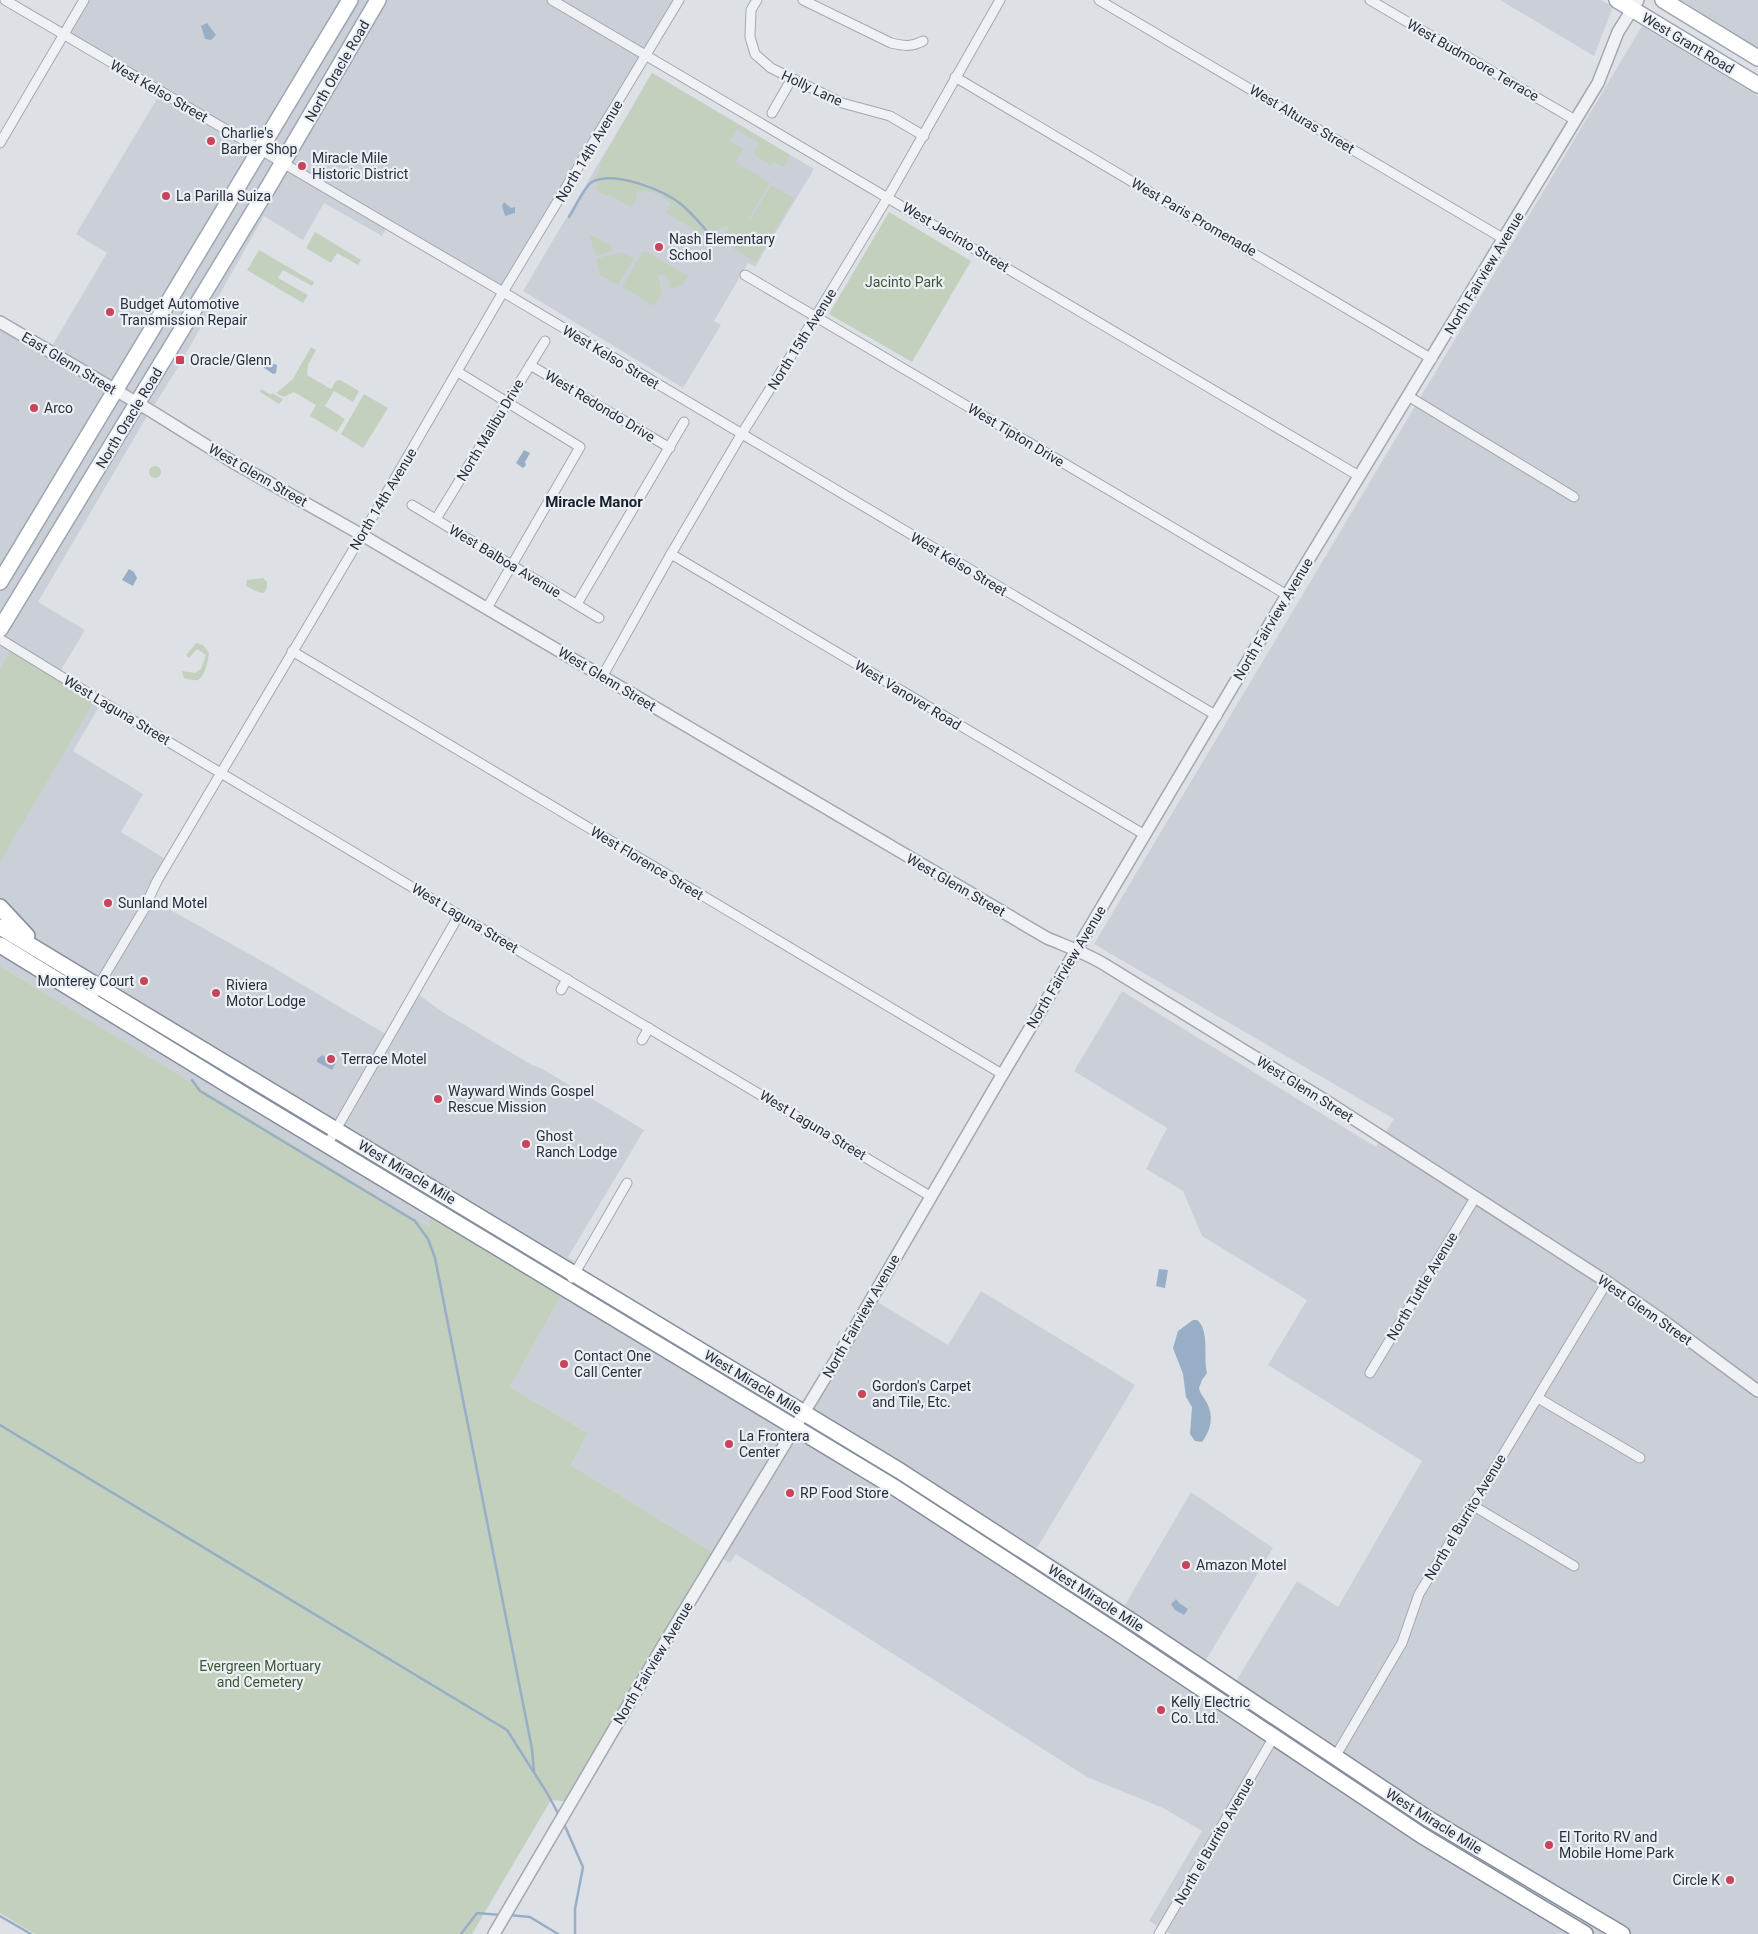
<svg xmlns="http://www.w3.org/2000/svg" width="1758" height="1934" viewBox="0 0 1758 1934" font-family="Roboto,sans-serif">
  <style>
    .built { fill: #cbd0d8 }
    .green { fill: #c3d0be }
    .water { fill: #98aec6 }
    .lines { fill: none; stroke-linecap: round; stroke-linejoin: round }
    .stream { stroke: #98aec6; stroke-width: 2.5 }
    .minor-casing { stroke: #a3a8b0; stroke-width: 11 }
    .tertiary-casing { stroke: #a3a8b0; stroke-width: 14 }
    .primary-casing { stroke: #9da5b2; stroke-width: 18 }
    .trunk-casing { stroke: #858e9c; stroke-width: 18 }
    .minor { stroke: #eff1f5; stroke-width: 9 }
    .tertiary { stroke: #eff1f5; stroke-width: 11 }
    .primary { stroke: #fff; stroke-width: 15 }
    .trunk { stroke: #fff; stroke-width: 15 }
    .poi-dot { fill: #c94458; stroke: #eceff4; stroke-width: 2 }
    .labels { text-anchor: middle; dominant-baseline: central; stroke-width: 4.5; stroke-linejoin: round; paint-order: stroke }
    .street-label { font-size: 14px; fill: #272f3c; stroke: #eceff4 }
    .poi-label { font-size: 14px; fill: #272f3c; stroke: #eceff4; text-anchor: start }
    .park-label { font-size: 14px; fill: #3b5735; stroke: #eceff4 }
    .neighbourhood-label { font-size: 15px; font-weight: bold; fill: #19202d; stroke: #eceff4 }
  </style>
  <rect width="100%" height="100%" fill="#dde1e6"/>
  <g class="built">
    <path d="M84,0H679L503,292L388,225L382,236L324,203L303,240L264,216L180,364L143,423L38,602L85,630L58,675L102,702L73,751L143,794L121,832L169,861L149,898L269,965L389,1036L415,992L441,1011L532,1065L541,1068L644,1130L568,1257L579,1265L574,1274L803,1412L871,1298L948,1345L981,1291L1135,1385L1037,1548L1125,1605L1191,1492L1273,1548L1197,1675L1227,1696L1297,1581L1338,1607L1422,1461L1268,1365L1307,1300L1202,1236L1183,1191L1146,1169L1167,1128L1074,1071L1122,991L1376,1147L1394,1119L1094,944L1642,26L1758,96V1934H1171L1149,1921L1202,1831L1163,1808L1087,1777L736,1554L730,1563L571,1465L588,1433L510,1387L565,1289L427,1206L430,1229L0,966V322L49,351L107,253L76,234L161,92L63,35Z"/>
    <path d="M1500,0H1601L1613,7L1594,56Z"/>
    <path d="M1681,0H1758V48Z"/>
    <path d="M652,73L814,169L755,267L748,263L714,321L721,325L683,388L523,291Z"/>
  </g>
  <g class="green">
    <path d="M652,73L790,155L783,167L774,162L771,165L753,154L759,143L737,130L730,141L743,149L736,162L770,183L748,220H750L771,185L794,198L756,262L721,241L729,228L728,226L718,229L707,243L705,236L666,213L670,204C662,194 651,189 637,192L636,201L632,208L611,195L606,196L595,189L597,186L595,177L601,166L599,165Z"/>
    <path d="M889,212L971,261L912,362L829,314Z"/>
    <path d="M315,232L361,260L358,265L337,253L331,263L306,248Z"/>
    <path d="M589,234L611,245L612,251L598,256L595,254Z"/>
    <path d="M259,250L314,282L312,286L283,270L278,278L308,295L303,303L247,270Z"/>
    <path d="M621,252L634,258L618,285L600,275L596,260L598,258Z"/>
    <path d="M642,252H648L688,276L682,286L670,289L666,274L658,276L662,293L654,306L622,287Z"/>
    <path d="M311,347L316,350L308,365L307,375L331,389L336,381L340,380L359,391L353,402L334,391L325,406L345,419L337,432L310,416L316,405L294,392L284,397L276,393L293,379Z"/>
    <path d="M261,389L271,395L272,393L283,399L279,404L260,392Z"/>
    <path d="M364,394L388,408L363,448L341,434Z"/>
    <circle cx="155" cy="472" r="6"/>
    <path d="M263,578L267,582V587L264,593L258,592L246,586L247,580Z"/>
    <path d="M196,643L203,645L209,653C208,660 205,678 197,680C194,681 187,679 184,678L182,671L195,673L201,669L206,655L197,649L189,658L186,655Z"/>
    <path d="M13,647L96,698L0,862V669Z"/>
    <path d="M0,966L430,1228L427,1205L565,1289L510,1387L588,1433L571,1465L717,1555L572,1802L551,1800L472,1934H35L0,1913Z"/>
  </g>
  <g class="water">
    <path d="M207,23L216,35L211,40L205,39L201,26Z"/>
    <path d="M504,202L511,208L515,207V213L505,216L502,206Z"/>
    <path d="M266,362L277,365L276,373L273,374L263,367Z"/>
    <path d="M524,450L530,453L525,462L526,465L523,468L516,463Z"/>
    <path d="M129,569L134,572L137,578L133,586L122,580Z"/>
    <path d="M322,1055L336,1063L332,1070L317,1062V1059Z"/>
    <path d="M1159,1269L1168,1270L1165,1288L1156,1286Z"/>
    <path d="M1193,1320H1197C1210,1330 1203,1358 1207,1373L1202,1380L1199,1388C1200,1394 1204,1397 1207,1403C1214,1417 1211,1430 1202,1442L1195,1441L1190,1434L1192,1407L1186,1397L1183,1374L1173,1348L1178,1331Z"/>
    <path d="M1176,1599L1179,1603L1188,1609L1184,1615L1175,1610L1171,1604Z"/>
  </g>
  <g class="lines">
    <g class="stream">
      <path d="M569,217C575,208 584,187 592,182C614,170 664,190 682,205C695,216 705,229 716,242"/>
      <path d="M192,1080L200,1091L415,1221L428,1239L435,1258L532,1749L534,1772"/>
      <path d="M0,1425L507,1730L547,1793L559,1815"/>
      <path d="M564,1824L583,1867L575,1909V1934"/>
      <path d="M509,1915L530,1917L558,1934"/>
      <path d="M0,1916L31,1934"/>
      <path d="M461,1934L477,1913L501,1915"/>
    </g>
    <defs>
      <g id="minor">
        <path d="M5,0L503,292L1217,716"/>
        <path d="M552,0L1359,476"/>
        <path d="M757,0L751,10L750,37L755,54L771,68L842,103L890,116L924,136"/>
        <path d="M803,0L891,43C904,46 912,47 923,41"/>
        <path d="M1099,0L1504,239"/>
        <path d="M1370,0L1575,120"/>
        <path d="M955,77L1432,359"/>
        <path d="M772,113L791,80"/>
        <path d="M0,143L84,0"/>
        <path d="M745,275L1287,595"/>
        <path d="M530,365L670,448"/>
        <path d="M458,372L580,447L487,608"/>
        <path d="M1408,396L1574,497"/>
        <path d="M412,505L599,618"/>
        <path d="M436,519L545,341"/>
        <path d="M671,554L1145,835"/>
        <path d="M577,604L684,422"/>
        <path d="M0,639L142,726L930,1196"/>
        <path d="M292,651L1002,1074"/>
        <path d="M602,677L671,554L741,435L816,316L888,197L1000,0"/>
        <path d="M561,990L567,979"/>
        <path d="M90,1000L143,911L157,881L372,518L503,292L679,0"/>
        <path d="M642,1040L649,1028"/>
        <path d="M327,1145L459,915"/>
        <path d="M572,1278L627,1183"/>
        <path d="M1370,1373L1475,1198"/>
        <path d="M1538,1398L1640,1458"/>
        <path d="M1472,1505L1574,1566"/>
        <path d="M1335,1757L1402,1643L1419,1594L1607,1282"/>
        <path d="M1159,1934L1275,1735"/>
      </g>
      <g id="tertiary">
        <path d="M0,322L151,411L236,464L362,535L1047,938C1068,947 1088,954 1107,966L1326,1101L1607,1282L1658,1317L1758,1391"/>
        <path d="M494,1934L661,1649L837,1358L998,1082L1287,595L1598,83L1618,32L1638,0"/>
      </g>
      <g id="primary">
        <path d="M1617,0L1758,85"/>
        <path d="M1663,0L1758,58"/>
        <path d="M0,582L350,0"/>
        <path d="M0,629L269,186L378,0"/>
      </g>
      <g id="trunk">
        <path d="M0,907L27,936"/>
        <path d="M0,927L900,1471L1133,1622L1427,1818L1622,1934"/>
        <path d="M0,945L233,1088L897,1489L1115,1631L1421,1835L1585,1934"/>
      </g>
    </defs>
    <use href="#minor" class="minor-casing"/>
    <use href="#tertiary" class="tertiary-casing"/>
    <use href="#primary" class="primary-casing"/>
    <use href="#trunk" class="trunk-casing"/>
    <use href="#minor" class="minor"/>
    <use href="#tertiary" class="tertiary"/>
    <use href="#primary" class="primary"/>
    <use href="#trunk" class="trunk"/>
  </g>
  <g class="poi-dot">
    <circle cx="211" cy="141" r="5"/>
    <circle cx="302" cy="166" r="5"/>
    <circle cx="166" cy="196" r="5"/>
    <circle cx="659" cy="247" r="5"/>
    <circle cx="110" cy="312" r="5"/>
    <rect x="175" y="355" width="10" height="10" rx="2.5"/>
    <circle cx="34" cy="408" r="5"/>
    <circle cx="108" cy="903" r="5"/>
    <circle cx="144" cy="981" r="5"/>
    <circle cx="216" cy="993" r="5"/>
    <circle cx="331" cy="1059" r="5"/>
    <circle cx="438" cy="1099" r="5"/>
    <circle cx="526" cy="1144" r="5"/>
    <circle cx="564" cy="1364" r="5"/>
    <circle cx="862" cy="1394" r="5"/>
    <circle cx="729" cy="1444" r="5"/>
    <circle cx="790" cy="1493" r="5"/>
    <circle cx="1186" cy="1565" r="5"/>
    <circle cx="1161" cy="1710" r="5"/>
    <circle cx="1549" cy="1845" r="5"/>
    <circle cx="1730" cy="1880" r="5"/>
  </g>
  <g class="labels">
    <g class="street-label">
      <text transform="translate(1688 43) rotate(31)">West Grant Road</text>
      <text transform="translate(1473 60) rotate(30)">West Budmoore Terrace</text>
      <text transform="translate(337 71) rotate(-60)">North Oracle Road</text>
      <text transform="translate(812 88) rotate(25)">Holly Lane</text>
      <text transform="translate(159 91) rotate(30)">West Kelso Street</text>
      <text transform="translate(1302 119) rotate(31)">West Alturas Street</text>
      <text transform="translate(589 151) rotate(-59)">North 14th Avenue</text>
      <text transform="translate(1194 217) rotate(30)">West Paris Promenade</text>
      <text transform="translate(956 237) rotate(31)">West Jacinto Street</text>
      <text transform="translate(1484 273) rotate(-59)">North Fairview Avenue</text>
      <text transform="translate(802 339) rotate(-58)">North 15th Avenue</text>
      <text transform="translate(611 357) rotate(31)">West Kelso Street</text>
      <text transform="translate(69 363) rotate(31)">East Glenn Street</text>
      <text transform="translate(600 406) rotate(31)">West Redondo Drive</text>
      <text transform="translate(129 418) rotate(-59)">North Oracle Road</text>
      <text transform="translate(490 430) rotate(-59)">North Malibu Drive</text>
      <text transform="translate(1016 435) rotate(31)">West Tipton Drive</text>
      <text transform="translate(258 475) rotate(30)">West Glenn Street</text>
      <text transform="translate(383 499) rotate(-59)">North 14th Avenue</text>
      <text transform="translate(505 561) rotate(31)">West Balboa Avenue</text>
      <text transform="translate(959 564) rotate(31)">West Kelso Street</text>
      <text transform="translate(1273 619) rotate(-59)">North Fairview Avenue</text>
      <text transform="translate(607 679) rotate(31)">West Glenn Street</text>
      <text transform="translate(908 695) rotate(31)">West Vanover Road</text>
      <text transform="translate(117 710) rotate(31)">West Laguna Street</text>
      <text transform="translate(647 863) rotate(31)">West Florence Street</text>
      <text transform="translate(956 885) rotate(30)">West Glenn Street</text>
      <text transform="translate(465 918) rotate(31)">West Laguna Street</text>
      <text transform="translate(1066 967) rotate(-59)">North Fairview Avenue</text>
      <text transform="translate(1305 1089) rotate(32)">West Glenn Street</text>
      <text transform="translate(813 1125) rotate(31)">West Laguna Street</text>
      <text transform="translate(407 1172) rotate(31)">West Miracle Mile</text>
      <text transform="translate(1422 1286) rotate(-59)">North Tuttle Avenue</text>
      <text transform="translate(1645 1310) rotate(35)">West Glenn Street</text>
      <text transform="translate(861 1316) rotate(-60)">North Fairview Avenue</text>
      <text transform="translate(753 1382) rotate(31)">West Miracle Mile</text>
      <text transform="translate(1465 1517) rotate(-59)">North el Burrito Avenue</text>
      <text transform="translate(1096 1598) rotate(33)">West Miracle Mile</text>
      <text transform="translate(653 1663) rotate(-59)">North Fairview Avenue</text>
      <text transform="translate(1434 1821) rotate(32)">West Miracle Mile</text>
      <text transform="translate(1214 1841) rotate(-60)">North el Burrito Avenue</text>
    </g>
    <g class="poi-label">
      <text x="221" y="133">Charlie's<tspan x="221" dy="16">Barber Shop</tspan></text>
      <text x="312" y="158">Miracle Mile<tspan x="312" dy="16">Historic District</tspan></text>
      <text x="176" y="196">La Parilla Suiza</text>
      <text x="669" y="239">Nash Elementary<tspan x="669" dy="16">School</tspan></text>
      <text x="120" y="304">Budget Automotive<tspan x="120" dy="16">Transmission Repair</tspan></text>
      <text x="190" y="360">Oracle/Glenn</text>
      <text x="44" y="408">Arco</text>
      <text x="118" y="903">Sunland Motel</text>
      <text x="134" y="981" text-anchor="end">Monterey Court</text>
      <text x="226" y="985">Riviera<tspan x="226" dy="16">Motor Lodge</tspan></text>
      <text x="341" y="1059">Terrace Motel</text>
      <text x="448" y="1091">Wayward Winds Gospel<tspan x="448" dy="16">Rescue Mission</tspan></text>
      <text x="536" y="1136">Ghost<tspan x="536" dy="16">Ranch Lodge</tspan></text>
      <text x="574" y="1356">Contact One<tspan x="574" dy="16">Call Center</tspan></text>
      <text x="872" y="1386">Gordon's Carpet<tspan x="872" dy="16">and Tile, Etc.</tspan></text>
      <text x="739" y="1436">La Frontera<tspan x="739" dy="16">Center</tspan></text>
      <text x="800" y="1493">RP Food Store</text>
      <text x="1196" y="1565">Amazon Motel</text>
      <text x="1171" y="1702">Kelly Electric<tspan x="1171" dy="16">Co. Ltd.</tspan></text>
      <text x="1559" y="1837">El Torito RV and<tspan x="1559" dy="16">Mobile Home Park</tspan></text>
      <text x="1720" y="1880" text-anchor="end">Circle K</text>
    </g>
    <g class="park-label">
      <text x="904" y="282">Jacinto Park</text>
      <text x="260" y="1666">Evergreen Mortuary<tspan x="260" dy="16">and Cemetery</tspan></text>
    </g>
    <g class="neighbourhood-label">
      <text x="594" y="502">Miracle Manor</text>
    </g>
  </g>
</svg>
